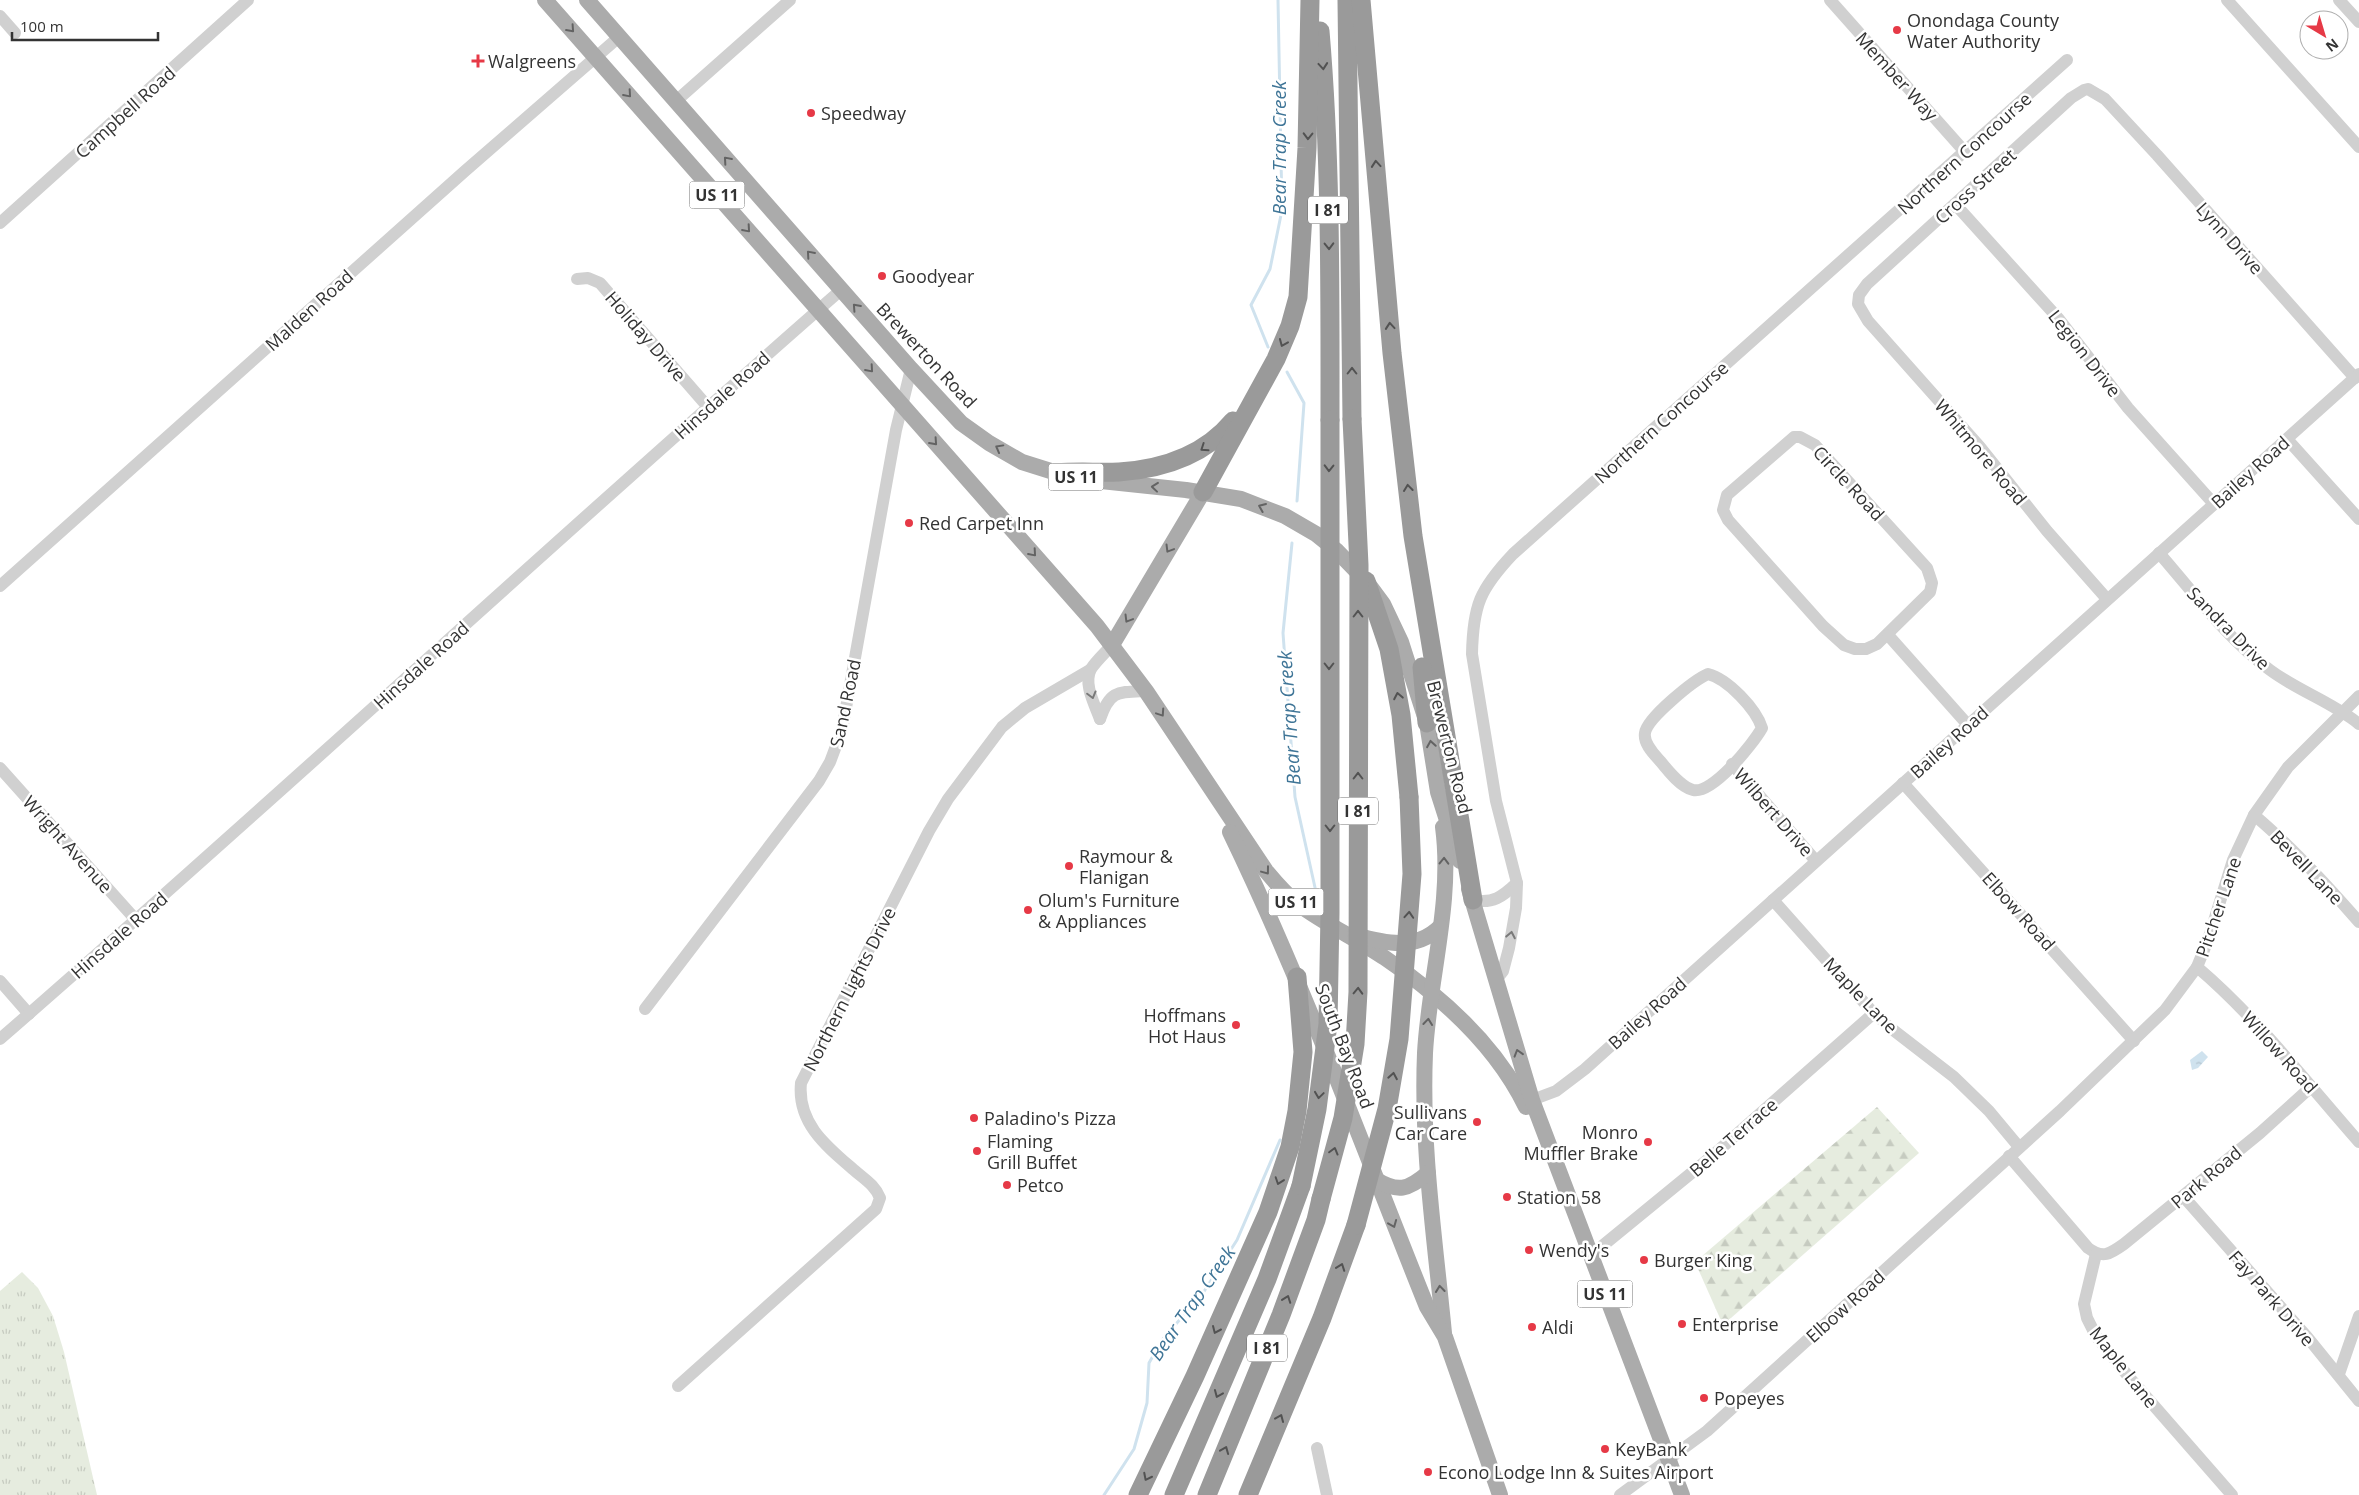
<svg xmlns="http://www.w3.org/2000/svg" width="2359" height="1495" viewBox="0 0 2359 1495" font-family="'Open Sans',sans-serif">
  <style>
    .grass { fill: url(#grass-tufts) }
    .forest { fill: url(#forest-firs) }
    .water { fill: url(#water-ripples) }
    .lines { fill: none; stroke-linecap: round; stroke-linejoin: round }
    .stream { stroke: #cfe2ee; stroke-width: 3 }
    .minor { stroke: #d0d0d0; stroke-width: 12 }
    .major { stroke: #ababab; stroke-width: 16 }
    .highway { stroke: #9a9a9a; stroke-width: 19 }
    .highway-bridge { stroke: #9a9a9a; stroke-width: 19 }
    .oneway { stroke: #636363 }
    .oneway2 { stroke: #525252 }
    .oneway3 { stroke: #7a7a7a }
    .poi-dot { fill: #e63946; stroke: #fff; stroke-width: 2 }
    .labels { text-anchor: middle; dominant-baseline: central; stroke-width: 5; stroke-linejoin: round; paint-order: stroke }
    .shield { fill: #fff; stroke: #707070; stroke-width: 1 }
    .shield-label { font-size: 16px; font-weight: bold; fill: #333 }
    .poi-label { font-size: 18px; fill: #333; stroke: #fff; text-anchor: start }
    .street-label { font-size: 18px; fill: #333; stroke: #fff }
    .water-label { font-size: 19px; font-style: italic; fill: #3f7597; stroke: #fff }
  </style>
  <defs>
    <pattern id="grass-tufts" width="24" height="20" patternUnits="userSpaceOnUse" patternTransform="scale(1.25)"><rect width="24" height="20" fill="#e6ecdf"/><path d="M3 7l-1-3M5 7V3M7 7l1-3M15 17l-1-3M17 17v-4M19 17l1-3" fill="none" stroke="#c6cbc0"/></pattern>
    <pattern id="forest-firs" width="22" height="20" patternUnits="userSpaceOnUse" patternTransform="scale(1.25)"><rect width="22" height="20" fill="#e6ecdf"/><path d="M5 1l3.5 6h-7zM16 11l3.5 6h-7z" fill="#c6cbc0"/></pattern>
    <pattern id="water-ripples" width="26" height="14" patternUnits="userSpaceOnUse" patternTransform="scale(1.25)"><rect width="26" height="14" fill="#cfe2ee"/><path d="M2 4q2-2 4 0t4 0M15 11q2-2 4 0t4 0" fill="none" stroke="#b2c2cd"/></pattern>
  </defs>
  <rect width="100%" height="100%" fill="#fff"/>
  <path class="grass" d="M22,1272L38,1288L53,1316L64,1352L97,1495H0V1291Z"/>
  <path class="forest" d="M1877,1107L1919,1153L1723,1325L1695,1262Z"/>
  <path class="water" d="M2202,1051L2208,1057L2198,1068L2192,1070L2190,1060Z"/>
  <g class="lines">
    <g class="stream">
      <path d="M1268,347L1251,305L1270,269L1282,210L1278,0"/>
      <path d="M1287,372L1304,403L1297,501"/>
      <path d="M1292,543L1283,633L1295,797L1316,892"/>
      <path d="M1104,1495L1134,1449L1147,1403L1149,1363L1162,1340L1203,1293L1237,1240L1280,1140"/>
    </g>
    <g class="minor">
      <path d="M1830,0L1965,152"/>
      <path d="M2227,0L2359,147"/>
      <path d="M2339,0L2359,22"/>
      <path d="M0,16L15,33"/>
      <path d="M676,101L790,0"/>
      <path d="M1955,204L2058,318L2128,408L2214,504"/>
      <path d="M0,223L248,0"/>
      <path d="M577,279L588,278L600,283L708,407"/>
      <path d="M1794,437H1800L1815,445L1927,568L1932,583L1930,592L1877,644L1866,649H1855L1844,645L1823,626L1728,520L1723,510L1727,495Z"/>
      <path d="M2287,439L2359,519"/>
      <path d="M2159,553C2194,593 2227,639 2270,670C2298,691 2332,702 2359,724"/>
      <path d="M0,586L465,171L619,37"/>
      <path d="M2107,599L2047,531L1980,447L1868,321L1858,304L1859,295L1867,284L2071,98L2084,90L2088,89L2105,99L2157,155L2355,378"/>
      <path d="M1888,635L1968,725"/>
      <path d="M1708,674C1728,679 1756,709 1762,728C1753,744 1712,795 1693,790C1681,787 1669,772 1661,762C1655,755 1643,744 1645,733C1647,718 1694,680 1708,674Z"/>
      <path d="M1100,719C1095,705 1083,684 1091,669C1096,661 1105,653 1112,645"/>
      <path d="M1100,719C1110,690 1118,692 1146,691"/>
      <path d="M1732,764L1816,861"/>
      <path d="M0,768L136,920"/>
      <path d="M1903,783L2134,1041"/>
      <path d="M2254,815C2292,847 2326,884 2359,922"/>
      <path d="M1473,900C1493,904 1502,897 1517,883"/>
      <path d="M1773,900L1869,1008L1888,1026L1954,1077L1989,1111L2019,1147"/>
      <path d="M2197,967C2257,1018 2307,1083 2359,1142"/>
      <path d="M1496,980L1503,971L1509,948L1516,908L1517,883L1496,801L1472,654C1473,605 1480,589 1513,554L2067,60"/>
      <path d="M0,981L29,1014"/>
      <path d="M645,1009L819,781L830,762L842,730L896,430L911,369"/>
      <path d="M0,1039C283,793 558,537 841,290"/>
      <path d="M1532,1100L1556,1091L1585,1069L2359,374"/>
      <path d="M2009,1156L2088,1248C2103,1259 2110,1254 2124,1244L2260,1133L2311,1087"/>
      <path d="M2183,1196L2308,1338L2359,1401"/>
      <path d="M2096,1254L2084,1304L2087,1318L2096,1336L2128,1376L2232,1495"/>
      <path d="M1590,1256L1711,1157L1874,1013"/>
      <path d="M2339,1374L2359,1316"/>
      <path d="M678,1386L876,1209L880,1198C875,1185 864,1179 854,1170C826,1146 797,1123 801,1083L929,831L948,799L1002,727L1025,708L1090,670"/>
      <path d="M1317,1448L1327,1495"/>
      <path d="M1620,1495L1707,1431L2060,1111L2165,1010L2197,967L2208,940L2233,860L2254,815L2288,767L2359,696"/>
    </g>
    <g class="major">
      <path d="M545,0L1097,626L1146,691L1266,871C1276,883 1285,894 1298,904C1325,924 1357,939 1385,958C1441,996 1496,1045 1526,1107"/>
      <path d="M587,0L911,369L961,423L989,443L1022,462L1057,473L1101,481L1186,490L1241,499L1285,516L1316,534L1337,551L1366,581L1383,604L1401,642L1427,723L1438,792L1460,861"/>
      <path d="M1112,645L1203,492"/>
      <path d="M1443,827C1453,902 1429,978 1425,1053C1421,1147 1435,1240 1444,1333"/>
      <path d="M1230,832C1305,987 1363,1148 1427,1307L1445,1337L1500,1495"/>
      <path d="M1469,889L1532,1100L1682,1495"/>
      <path d="M1355,935C1384,943 1416,951 1440,927"/>
      <path d="M1375,1179C1398,1193 1408,1190 1428,1173"/>
    </g>
    <g class="highway">
      <path d="M1347,0L1352,419"/>
      <path d="M1361,0L1392,353L1413,536L1473,900"/>
      <path d="M1320,31C1331,160 1330,290 1330,420"/>
      <path d="M1057,473C1078,471 1099,473 1119,472C1163,469 1204,456 1233,421"/>
      <path d="M1203,492L1276,359L1290,326L1298,297L1307,148L1310,0"/>
      <path d="M1366,581L1389,649L1401,715L1409,797"/>
      <path d="M1422,667L1427,723"/>
      <path d="M1138,1495L1195,1376L1268,1212L1290,1147L1297,1111L1303,1052L1297,977"/>
      <path d="M1174,1495L1267,1279L1301,1186"/>
      <path d="M1207,1495L1281,1315L1316,1220L1321,1199"/>
      <path d="M1248,1495L1322,1318L1356,1225"/>
    </g>
    <g class="highway-bridge">
      <path d="M1301,1186L1317,1109L1328,1024L1330,913V420"/>
      <path d="M1321,1199L1343,1118L1355,1044L1358,992L1359,565L1352,419"/>
      <path d="M1356,1225L1387,1109L1399,1039L1412,874L1409,797"/>
    </g>
  </g>
  <defs><path id="oneway-chevron" d="M-2-3.5L2.5 0L-2 3.5" fill="none" stroke-width="1.6" stroke-linecap="round" stroke-linejoin="round" transform="scale(1.25)"/></defs>
  <g class="oneway">
    <use href="#oneway-chevron" transform="translate(571 29) rotate(48)"/>
    <use href="#oneway-chevron" transform="translate(628 94) rotate(49)"/>
    <use href="#oneway-chevron" transform="translate(727 160) rotate(-131)"/>
    <use href="#oneway-chevron" transform="translate(747 229) rotate(49)"/>
    <use href="#oneway-chevron" transform="translate(810 254) rotate(-131)"/>
    <use href="#oneway-chevron" transform="translate(856 307) rotate(-132)"/>
    <use href="#oneway-chevron" transform="translate(870 369) rotate(49)"/>
    <use href="#oneway-chevron" transform="translate(934 442) rotate(48)"/>
    <use href="#oneway-chevron" transform="translate(999 448) rotate(-151)"/>
    <use href="#oneway-chevron" transform="translate(1155 487) rotate(-174)"/>
    <use href="#oneway-chevron" transform="translate(1262 507) rotate(-157)"/>
    <use href="#oneway-chevron" transform="translate(1169 549) rotate(121)"/>
    <use href="#oneway-chevron" transform="translate(1033 553) rotate(49)"/>
    <use href="#oneway-chevron" transform="translate(1128 619) rotate(121)"/>
    <use href="#oneway-chevron" transform="translate(1161 713) rotate(56)"/>
    <use href="#oneway-chevron" transform="translate(1431 744) rotate(-99)"/>
    <use href="#oneway-chevron" transform="translate(1444 861) rotate(-89)"/>
    <use href="#oneway-chevron" transform="translate(1266 871) rotate(53)"/>
    <use href="#oneway-chevron" transform="translate(1428 1022) rotate(-84)"/>
    <use href="#oneway-chevron" transform="translate(1518 1053) rotate(-107)"/>
    <use href="#oneway-chevron" transform="translate(1393 1224) rotate(68)"/>
    <use href="#oneway-chevron" transform="translate(1440 1289) rotate(-96)"/>
  </g>
  <g class="oneway2">
    <use href="#oneway-chevron" transform="translate(1323 66) rotate(85)"/>
    <use href="#oneway-chevron" transform="translate(1308 136) rotate(91)"/>
    <use href="#oneway-chevron" transform="translate(1376 164) rotate(-95)"/>
    <use href="#oneway-chevron" transform="translate(1329 246) rotate(89)"/>
    <use href="#oneway-chevron" transform="translate(1390 326) rotate(-95)"/>
    <use href="#oneway-chevron" transform="translate(1283 343) rotate(113)"/>
    <use href="#oneway-chevron" transform="translate(1352 371) rotate(-90)"/>
    <use href="#oneway-chevron" transform="translate(1204 448) rotate(146)"/>
    <use href="#oneway-chevron" transform="translate(1329 468) rotate(91)"/>
    <use href="#oneway-chevron" transform="translate(1408 488) rotate(-97)"/>
    <use href="#oneway-chevron" transform="translate(1358 614) rotate(-90)"/>
    <use href="#oneway-chevron" transform="translate(1329 666) rotate(90)"/>
    <use href="#oneway-chevron" transform="translate(1398 696) rotate(-101)"/>
    <use href="#oneway-chevron" transform="translate(1358 776) rotate(-90)"/>
    <use href="#oneway-chevron" transform="translate(1330 828) rotate(90)"/>
    <use href="#oneway-chevron" transform="translate(1409 915) rotate(-86)"/>
    <use href="#oneway-chevron" transform="translate(1358 991) rotate(-88)"/>
    <use href="#oneway-chevron" transform="translate(1393 1076) rotate(-80)"/>
    <use href="#oneway-chevron" transform="translate(1319 1095) rotate(98)"/>
    <use href="#oneway-chevron" transform="translate(1334 1151) rotate(-75)"/>
    <use href="#oneway-chevron" transform="translate(1279 1181) rotate(109)"/>
    <use href="#oneway-chevron" transform="translate(1341 1267) rotate(-70)"/>
    <use href="#oneway-chevron" transform="translate(1287 1299) rotate(-70)"/>
    <use href="#oneway-chevron" transform="translate(1216 1330) rotate(114)"/>
    <use href="#oneway-chevron" transform="translate(1218 1394) rotate(113)"/>
    <use href="#oneway-chevron" transform="translate(1280 1418) rotate(-67)"/>
    <use href="#oneway-chevron" transform="translate(1225 1450) rotate(-68)"/>
    <use href="#oneway-chevron" transform="translate(1147 1477) rotate(117)"/>
  </g>
  <g class="oneway3">
    <use href="#oneway-chevron" transform="translate(1092 695) rotate(75)"/>
    <use href="#oneway-chevron" transform="translate(1511 935) rotate(-79)"/>
  </g>
  <g class="poi-dot">
    <circle cx="1897" cy="30" r="5"/>
    <path d="M475.5 53.5h5v5h5v5h-5v5h-5v-5h-5v-5h5z"/>
    <circle cx="811" cy="113" r="5"/>
    <circle cx="882" cy="276" r="5"/>
    <circle cx="909" cy="523" r="5"/>
    <circle cx="1069" cy="866" r="5"/>
    <circle cx="1028" cy="910" r="5"/>
    <circle cx="1236" cy="1025" r="5"/>
    <circle cx="974" cy="1118" r="5"/>
    <circle cx="1477" cy="1122" r="5"/>
    <circle cx="1648" cy="1142" r="5"/>
    <circle cx="977" cy="1151" r="5"/>
    <circle cx="1007" cy="1185" r="5"/>
    <circle cx="1507" cy="1197" r="5"/>
    <circle cx="1529" cy="1250" r="5"/>
    <circle cx="1644" cy="1260" r="5"/>
    <circle cx="1682" cy="1324" r="5"/>
    <circle cx="1532" cy="1327" r="5"/>
    <circle cx="1704" cy="1398" r="5"/>
    <circle cx="1605" cy="1449" r="5"/>
    <circle cx="1428" cy="1472" r="5"/>
  </g>
  <g class="labels">
    <g class="shield">
      <rect x="689.5" y="181.5" width="55" height="27" rx="4"/>
      <rect x="1308" y="196.5" width="40" height="27" rx="4"/>
      <rect x="1048.5" y="463.5" width="55" height="27" rx="4"/>
      <rect x="1338" y="797.5" width="40" height="27" rx="4"/>
      <rect x="1268.5" y="888.5" width="55" height="27" rx="4"/>
      <rect x="1577.5" y="1280.5" width="55" height="27" rx="4"/>
      <rect x="1247" y="1334.5" width="40" height="27" rx="4"/>
    </g>
    <g class="shield-label">
      <text x="717" y="195">US 11</text>
      <text x="1328" y="210">I 81</text>
      <text x="1076" y="477">US 11</text>
      <text x="1358" y="811">I 81</text>
      <text x="1296" y="902">US 11</text>
      <text x="1605" y="1294">US 11</text>
      <text x="1267" y="1348">I 81</text>
    </g>
    <g class="poi-label">
      <text x="1907" y="20">Onondaga County<tspan x="1907" dy="21">Water Authority</tspan></text>
      <text x="488" y="61">Walgreens</text>
      <text x="821" y="113">Speedway</text>
      <text x="892" y="276">Goodyear</text>
      <text x="919" y="523">Red Carpet Inn</text>
      <text x="1079" y="856">Raymour &amp;<tspan x="1079" dy="21">Flanigan</tspan></text>
      <text x="1038" y="900">Olum's Furniture<tspan x="1038" dy="21">&amp; Appliances</tspan></text>
      <text x="1226" y="1015" text-anchor="end">Hoffmans<tspan x="1226" dy="21">Hot Haus</tspan></text>
      <text x="1467" y="1112" text-anchor="end">Sullivans<tspan x="1467" dy="21">Car Care</tspan></text>
      <text x="984" y="1118">Paladino's Pizza</text>
      <text x="1638" y="1132" text-anchor="end">Monro<tspan x="1638" dy="21">Muffler Brake</tspan></text>
      <text x="987" y="1141">Flaming<tspan x="987" dy="21">Grill Buffet</tspan></text>
      <text x="1017" y="1185">Petco</text>
      <text x="1517" y="1197">Station 58</text>
      <text x="1539" y="1250">Wendy's</text>
      <text x="1654" y="1260">Burger King</text>
      <text x="1692" y="1324">Enterprise</text>
      <text x="1542" y="1327">Aldi</text>
      <text x="1714" y="1398">Popeyes</text>
      <text x="1615" y="1449">KeyBank</text>
      <text x="1438" y="1472">Econo Lodge Inn &amp; Suites Airport</text>
    </g>
    <g class="street-label">
      <text transform="translate(1897 76) rotate(48)">Member Way</text>
      <text transform="translate(125 112) rotate(-42)">Campbell Road</text>
      <text transform="translate(1964 153) rotate(-42)">Northern Concourse</text>
      <text transform="translate(1975 186) rotate(-42)">Cross Street</text>
      <text transform="translate(2230 238) rotate(48)">Lynn Drive</text>
      <text transform="translate(309 310) rotate(-42)">Malden Road</text>
      <text transform="translate(646 336) rotate(49)">Holiday Drive</text>
      <text transform="translate(2085 353) rotate(52)">Legion Drive</text>
      <text transform="translate(927 355) rotate(47)">Brewerton Road</text>
      <text transform="translate(722 395) rotate(-42)">Hinsdale Road</text>
      <text transform="translate(1661 422) rotate(-42)">Northern Concourse</text>
      <text transform="translate(1981 452) rotate(50)">Whitmore Road</text>
      <text transform="translate(2250 472) rotate(-42)">Bailey Road</text>
      <text transform="translate(1849 483) rotate(47)">Circle Road</text>
      <text transform="translate(2229 628) rotate(45)">Sandra Drive</text>
      <text transform="translate(421 665) rotate(-42)">Hinsdale Road</text>
      <text transform="translate(845 703) rotate(-78)">Sand Road</text>
      <text transform="translate(1949 742) rotate(-42)">Bailey Road</text>
      <text transform="translate(1450 747) rotate(76)">Brewerton Road</text>
      <text transform="translate(1774 812) rotate(49)">Wilbert Drive</text>
      <text transform="translate(68 844) rotate(48)">Wright Avenue</text>
      <text transform="translate(2307 867) rotate(46)">Bevell Lane</text>
      <text transform="translate(2218 907) rotate(-71)">Pitcher Lane</text>
      <text transform="translate(2019 911) rotate(48)">Elbow Road</text>
      <text transform="translate(119 935) rotate(-41)">Hinsdale Road</text>
      <text transform="translate(849 989) rotate(-63)">Northern Lights Drive</text>
      <text transform="translate(1861 995) rotate(46)">Maple Lane</text>
      <text transform="translate(1647 1013) rotate(-42)">Bailey Road</text>
      <text transform="translate(1345 1046) rotate(69)">South Bay Road</text>
      <text transform="translate(2280 1052) rotate(48)">Willow Road</text>
      <text transform="translate(1733 1137) rotate(-41)">Belle Terrace</text>
      <text transform="translate(2206 1177) rotate(-40)">Park Road</text>
      <text transform="translate(2272 1298) rotate(49)">Fay Park Drive</text>
      <text transform="translate(1845 1306) rotate(-42)">Elbow Road</text>
      <text transform="translate(2124 1367) rotate(52)">Maple Lane</text>
    </g>
    <g class="water-label">
      <text transform="translate(1279 148) rotate(-90)">Bear Trap Creek</text>
      <text transform="translate(1289 718) rotate(-94)">Bear Trap Creek</text>
      <text transform="translate(1192 1303) rotate(-55)">Bear Trap Creek</text>
    </g>
  </g>
  <g transform="translate(2324 35) rotate(142)"><circle r="24" fill="#ffffff" stroke="#adadad"/>
  <path d="M0-4L9 19L0 12L-9 19Z" fill="#e63946"/>
  <text y="-8" font-size="14" font-weight="bold" text-anchor="middle" fill="#333333">N</text>
  </g>
  <path d="M12 32v8h146v-8" fill="none" stroke="#333333" stroke-width="2.5"/>
  <text x="20" y="32" font-size="15" fill="#333333" stroke="#ffffff" stroke-width="4" paint-order="stroke">100 m</text>
</svg>
